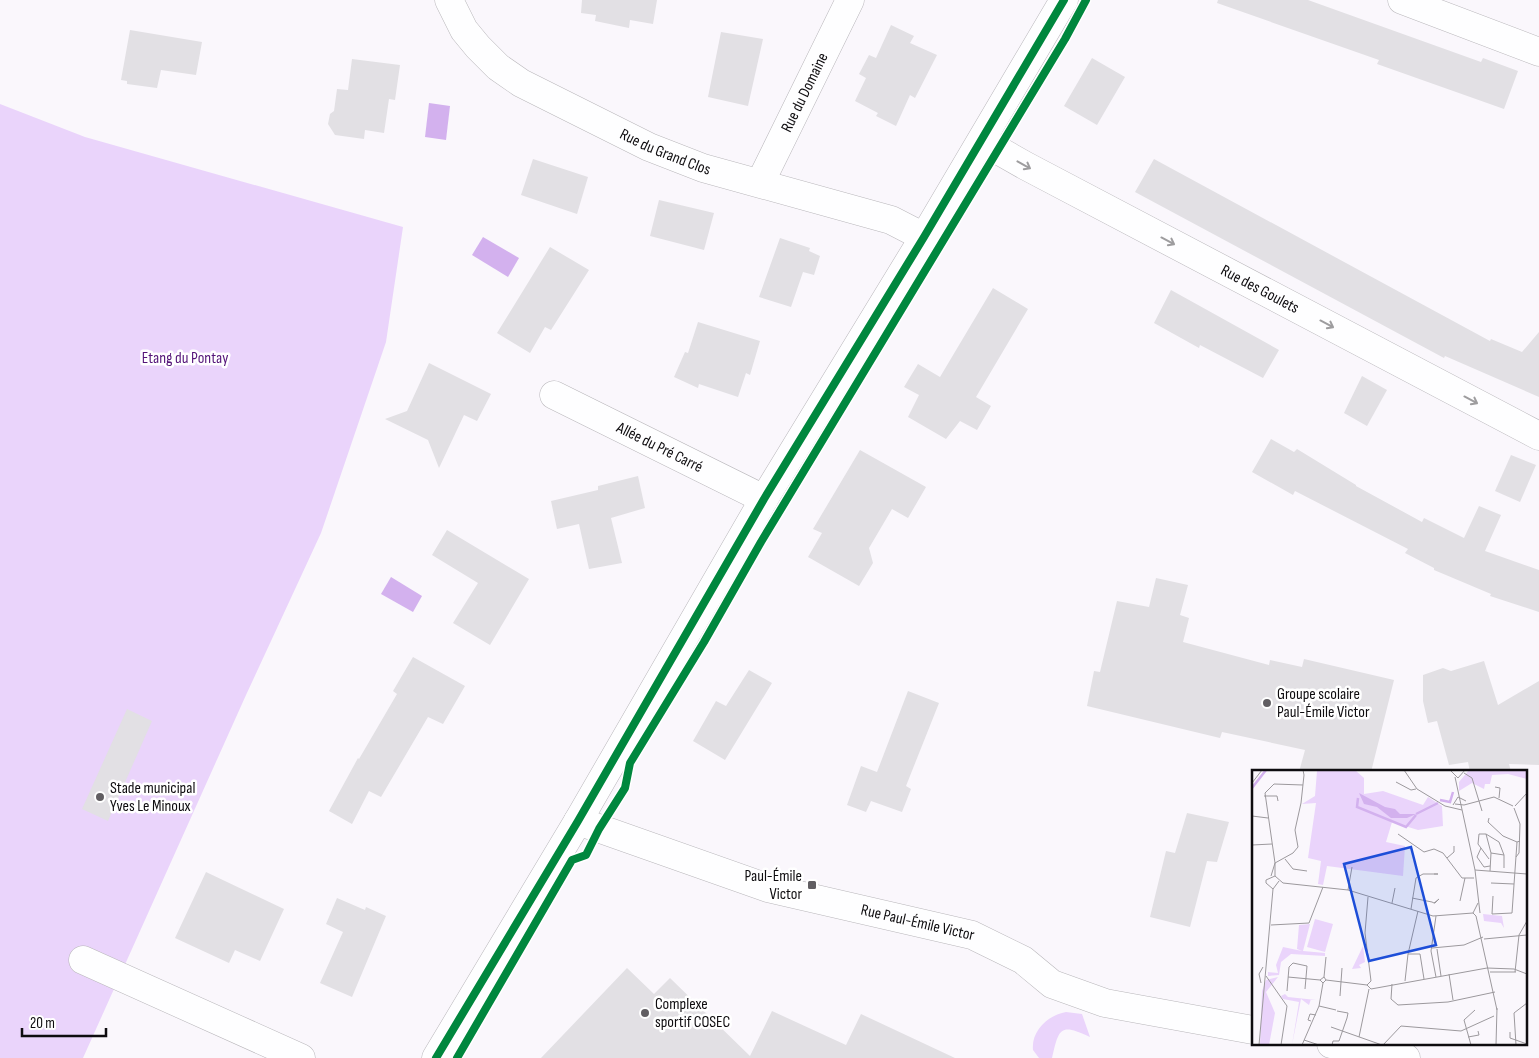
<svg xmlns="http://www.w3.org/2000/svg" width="1539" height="1058" viewBox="0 0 1539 1058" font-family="'Sofia Sans Condensed',sans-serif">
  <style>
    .green { fill: #ead4fb }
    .water { fill: #d3b1ee }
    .building { fill: #e2e0e4 }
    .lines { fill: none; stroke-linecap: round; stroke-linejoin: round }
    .street-casing { stroke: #b9b7bb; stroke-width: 29 }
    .secondary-casing { stroke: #b9b7bb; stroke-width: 29 }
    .street { stroke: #fefeff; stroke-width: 28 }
    .secondary { stroke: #fefeff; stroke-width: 28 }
    .cycleway-casing { stroke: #fff; stroke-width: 11 }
    .cycleway { stroke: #00873e; stroke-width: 8 }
    .oneway { stroke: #9e9d9f }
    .poi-dot { fill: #615e62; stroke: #fff; stroke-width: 2 }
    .labels { text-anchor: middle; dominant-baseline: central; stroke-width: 5; stroke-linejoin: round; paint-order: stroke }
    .street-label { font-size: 16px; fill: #0e0c0f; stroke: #fff }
    .park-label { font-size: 16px; fill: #541479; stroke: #fff }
    .poi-label { font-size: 16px; fill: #0e0c0f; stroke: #fff; text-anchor: start }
    .inset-river { fill: none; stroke: #d3b1ee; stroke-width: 2.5 }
    .inset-road { fill: none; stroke: #9c999d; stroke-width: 1 }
    .view { fill: #1d4ed8; fill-opacity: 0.15; stroke: #1d4ed8; stroke-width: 2.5 }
    .inset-edge { fill: none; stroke: #0e0c0f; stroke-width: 2.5 }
  </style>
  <rect width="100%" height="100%" fill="#faf7fc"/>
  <g class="green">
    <path d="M0,104L85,137L403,227L386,342L321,533L246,695L83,1058H0Z"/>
    <path d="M1066,1012L1082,1014L1090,1037C1060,1023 1059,1028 1052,1058H1039L1033,1050C1031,1031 1048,1015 1066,1012Z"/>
  </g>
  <g class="water">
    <path d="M429,103L450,106L446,140L425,137Z"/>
    <path d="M483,237L519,258L508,277L472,255Z"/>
    <path d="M391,577L422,596L413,612L381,594Z"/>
  </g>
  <g class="building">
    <path d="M582,0H657L653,24L630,20L629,28L595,21L596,15L581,13Z"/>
    <path d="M1218,0H1308L1481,62L1483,58L1518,71L1504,109L1377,64L1379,60L1217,3Z"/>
    <path d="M891,25L914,36L910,43L937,55L915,98L910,95L896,126L876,116L878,113L855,101L866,78L859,74L869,55L876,58Z"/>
    <path d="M130,30L202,42L196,75L161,70L157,88L127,84V81L121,80Z"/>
    <path d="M721,32L763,39L748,106L708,97Z"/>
    <path d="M1092,58L1125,77L1097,125L1064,106Z"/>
    <path d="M352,59L400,65L395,100L389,99L384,133L365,130L364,139L335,135L328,124L330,114L334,111L337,89L348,90Z"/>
    <path d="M533,159L588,177L577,214L521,195Z"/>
    <path d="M1154,159L1490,341L1491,339L1522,352L1539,332V397L1445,356L1444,358L1135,192Z"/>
    <path d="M659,200L714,213L704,250L650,236Z"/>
    <path d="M780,238L810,248L809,251L820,256L814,275L803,272L791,307L759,297Z"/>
    <path d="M550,247L589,270L551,330L545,327L530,353L497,333Z"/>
    <path d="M993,288L1028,309L976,397L991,406L977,430L960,421L946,439L908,417L919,395L904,387L918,364L940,377Z"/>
    <path d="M1171,290L1279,350L1263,378L1200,345L1199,348L1154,323Z"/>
    <path d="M698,322L760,341L750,375L746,373L738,397L699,384L698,388L674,377L685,352L688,353Z"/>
    <path d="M429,363L491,394L477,421L464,415L439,468L428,440L385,419L407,411Z"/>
    <path d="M1362,376L1387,390L1367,426L1344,413Z"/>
    <path d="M1271,439L1294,452L1297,449L1356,485V486L1422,522L1424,518L1464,538L1479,506L1501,515L1485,551L1539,570V612L1490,596L1491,594L1434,570V568L1405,553L1408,549L1295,491L1293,495L1252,472Z"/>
    <path d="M860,450L926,487L908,518L892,509L869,548L873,563L859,586L808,557L822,533L813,529Z"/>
    <path d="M1511,455L1536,465L1520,502L1495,491Z"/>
    <path d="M638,476L645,508L611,518L622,563L589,569L579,524L557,529L551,501L598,490V486Z"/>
    <path d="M447,530L529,579L490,645L453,623L478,583L432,555Z"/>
    <path d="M1156,578L1188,585L1180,615L1189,618L1183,642L1269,665L1270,660L1302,667L1304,659L1394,680L1371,772H1299L1305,750L1222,732L1220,738L1087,706L1094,671L1100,672L1117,601L1149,607Z"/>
    <path d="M413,657L465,686L443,724L428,717L381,797L369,791L352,824L329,811L358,758L359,759L397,694L393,691Z"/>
    <path d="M1484,661L1498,705L1539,681V765L1509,764L1511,772H1470L1468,762L1449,765L1437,721L1428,723L1423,701V675L1443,668L1451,671Z"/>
    <path d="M749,670L772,683L725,760L693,741L716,701L726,706Z"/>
    <path d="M908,691L939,703L906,786L911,789L902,812L871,801L866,812L847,805L861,766L877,772Z"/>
    <path d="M127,709L152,721L108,821L82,809Z"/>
    <path d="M1187,813L1229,822L1217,862L1207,861L1190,927L1150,917L1166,851L1175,853Z"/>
    <path d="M206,872L284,909L260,961L235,950L229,963L175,938Z"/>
    <path d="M337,898L365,910L366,907L386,916L352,997L320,983L343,932L326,924Z"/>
    <path d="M627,968L654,994L670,978L750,1056L772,1011L846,1045L861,1014L955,1058H541Z"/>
  </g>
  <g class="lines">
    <defs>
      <g id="street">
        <path id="s1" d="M449,0L464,30L478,47L498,67L521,83L649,147L703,168L891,220L924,237"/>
        <path d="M1402,0L1539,52"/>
        <path id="s2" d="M982,141L1026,166L1539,436"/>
        <path id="s3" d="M760,183L850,0"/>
        <path id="s4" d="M554,395L764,499"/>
        <path d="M83,960L301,1058"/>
      </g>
      <g id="secondary">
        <path id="s5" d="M578,821L768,888L972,935L1023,960L1052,984L1105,1003L1253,1030"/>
        <path d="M1331,1044L1406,1058"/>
        <path d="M436,1058L578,821L764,499L924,237L1064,0"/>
      </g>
    </defs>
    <use href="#street" class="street-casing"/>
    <use href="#secondary" class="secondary-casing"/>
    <use href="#street" class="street"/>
    <use href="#secondary" class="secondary"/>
    <defs>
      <g id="cycleway">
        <path d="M436,1058L578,821L764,499L924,237L1064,0"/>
        <path d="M457,1058L572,860L586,855L599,829L625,788L630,763L704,642L761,542L874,355L1065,39L1086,0"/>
      </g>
    </defs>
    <use href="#cycleway" class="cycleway-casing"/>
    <use href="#cycleway" class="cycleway"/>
  </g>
  <defs><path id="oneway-shaft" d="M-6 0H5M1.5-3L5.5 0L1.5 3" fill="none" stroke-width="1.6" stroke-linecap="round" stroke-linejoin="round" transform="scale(1.25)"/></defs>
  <g class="oneway">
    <use href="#oneway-shaft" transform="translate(1024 165) rotate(29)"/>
    <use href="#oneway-shaft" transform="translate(1168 241) rotate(28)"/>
    <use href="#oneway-shaft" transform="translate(1327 324) rotate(28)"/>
    <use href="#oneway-shaft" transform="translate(1471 400) rotate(28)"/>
  </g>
  <g class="poi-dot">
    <circle cx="1267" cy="703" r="5"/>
    <circle cx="100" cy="797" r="5"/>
    <rect x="807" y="880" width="10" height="10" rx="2.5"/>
    <circle cx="645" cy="1013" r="5"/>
  </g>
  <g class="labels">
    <g class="street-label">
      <text stroke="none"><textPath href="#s3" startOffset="101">Rue du Domaine</textPath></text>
      <text stroke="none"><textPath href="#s1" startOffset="272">Rue du Grand Clos</textPath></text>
      <text stroke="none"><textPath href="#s2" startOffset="315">Rue des Goulets</textPath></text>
      <text stroke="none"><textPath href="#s4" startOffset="118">Allée du Pré Carré</textPath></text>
      <text stroke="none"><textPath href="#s5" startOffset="355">Rue Paul-Émile Victor</textPath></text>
    </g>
    <g class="park-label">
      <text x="185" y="358">Etang du Pontay</text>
    </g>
    <g class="poi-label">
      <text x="1277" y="694">Groupe scolaire<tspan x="1277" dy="18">Paul-Émile Victor</tspan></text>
      <text x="110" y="788">Stade municipal<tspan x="110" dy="18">Yves Le Minoux</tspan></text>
      <text x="802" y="876" text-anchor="end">Paul-Émile<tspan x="802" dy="18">Victor</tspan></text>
      <text x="655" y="1004">Complexe<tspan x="655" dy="18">sportif COSEC</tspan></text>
    </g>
  </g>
  <g transform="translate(1252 770)">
    <rect width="275" height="275" fill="#faf7fc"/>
    <path d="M16,0H103L112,8V24L131,21L171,35L176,27L190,36L191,56L166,60L140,52L134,72L153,76L151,106L75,96L71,115L66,114L69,91L56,88L64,33L50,34L63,26L65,1ZM217,0H275V9L256,4L240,5L238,14H233L232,19L220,13L207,21V12ZM231,144L250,146L252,158L249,153L232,151ZM63,149L81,154L73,182L55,177ZM58,154L51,181L73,183V186L39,184L29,192L27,205L16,206V202L26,203L24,195L31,177L50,181L45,179L47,155ZM111,176L113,192L107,195L109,198L100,199ZM26,207L14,222L23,243L17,275H8L10,221L14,210ZM33,224L36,227L64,230L59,229L57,235L49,229L40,275L47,232L31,229L29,226Z" fill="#ead4fb"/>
    <path d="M107,23L133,37L143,39L148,44H164L155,48H139L125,37L112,34Z" fill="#d3b1ee"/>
    <path class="inset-river" d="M0,18L14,0M106,28L105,37L154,57L164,45M188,30L198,32L201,22M164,44L186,33"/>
    <path class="inset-road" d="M152,0L165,19L193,36L210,40M198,0L206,8L213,0M212,3L220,8L230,41M203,7L223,100L228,143M144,12L159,20L164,19M0,13L10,0M51,15L22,14L13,23L23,93L41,83L46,77L43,60L49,33L52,5L51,0M243,17L248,18L247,28M12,26H25L26,31M203,34L212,35L242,27L261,36M201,35L206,27L214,31M263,36L275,23M262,38L268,54L267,83L264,87M0,46L16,48M237,48L236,52L251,66L265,72M146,64L172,82L182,79L191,83L210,108H222M234,64L247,72L252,85M0,75L20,74M229,78L225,87L232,97L238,96M239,83L252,85V98M195,88L202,82V76M33,89L41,99L55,101M237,89L226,74L227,64H234L239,83L238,101M223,100L275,104M19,106L23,93V106M14,113V110L23,106L31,113L96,120L181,146L221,143M14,113L21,119L27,111M239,113L262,114M96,120L100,97M241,126L240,144L260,143L265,72L268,71M116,127L113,163L119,211M160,128L180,132L182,133H183L187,129L182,133M208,131L213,108M140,133L143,118M159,139L164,108L171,104H186H182M184,146L179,181L184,207M224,146L245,240M224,146L221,143L226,133M19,155L57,153L71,117M232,169L275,165M180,178L212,175L231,167M185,179L189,206M156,184H168L172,209M238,202H264M263,202L267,165L275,151M197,204L201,230M14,206L35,236L29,275M36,207L68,210M72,207L74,187M74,210L115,215M119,211L115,215L119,219L235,198L262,199L275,204M153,211L156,184L166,141M9,213L7,204L11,197M140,214L139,229L146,235L196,232L243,222M35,221L37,197L41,193L55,196L53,219M88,226L90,198M67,236L84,240M59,251L56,250L58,244L64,245M79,257L130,275M258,262V268L275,274M107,267L117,219M216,267L227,265L226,261M52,270L67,275M7,275L21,119M50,275L67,236L71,213L68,210L72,207L74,210L71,213M80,275L81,271H87L95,248L96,243L85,241M131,275L149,256L209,261L242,246M219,275L212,250L223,240M244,275L245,238M264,275L262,243L275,233"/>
    <path class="view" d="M159,77L184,175L117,191L92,94Z"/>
    <rect width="275" height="275" class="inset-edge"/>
  </g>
  <path d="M22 1028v8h84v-8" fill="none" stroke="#0e0c0f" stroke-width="2.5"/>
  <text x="30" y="1028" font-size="15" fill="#0e0c0f" stroke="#ffffff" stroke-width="4" paint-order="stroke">20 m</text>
</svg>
